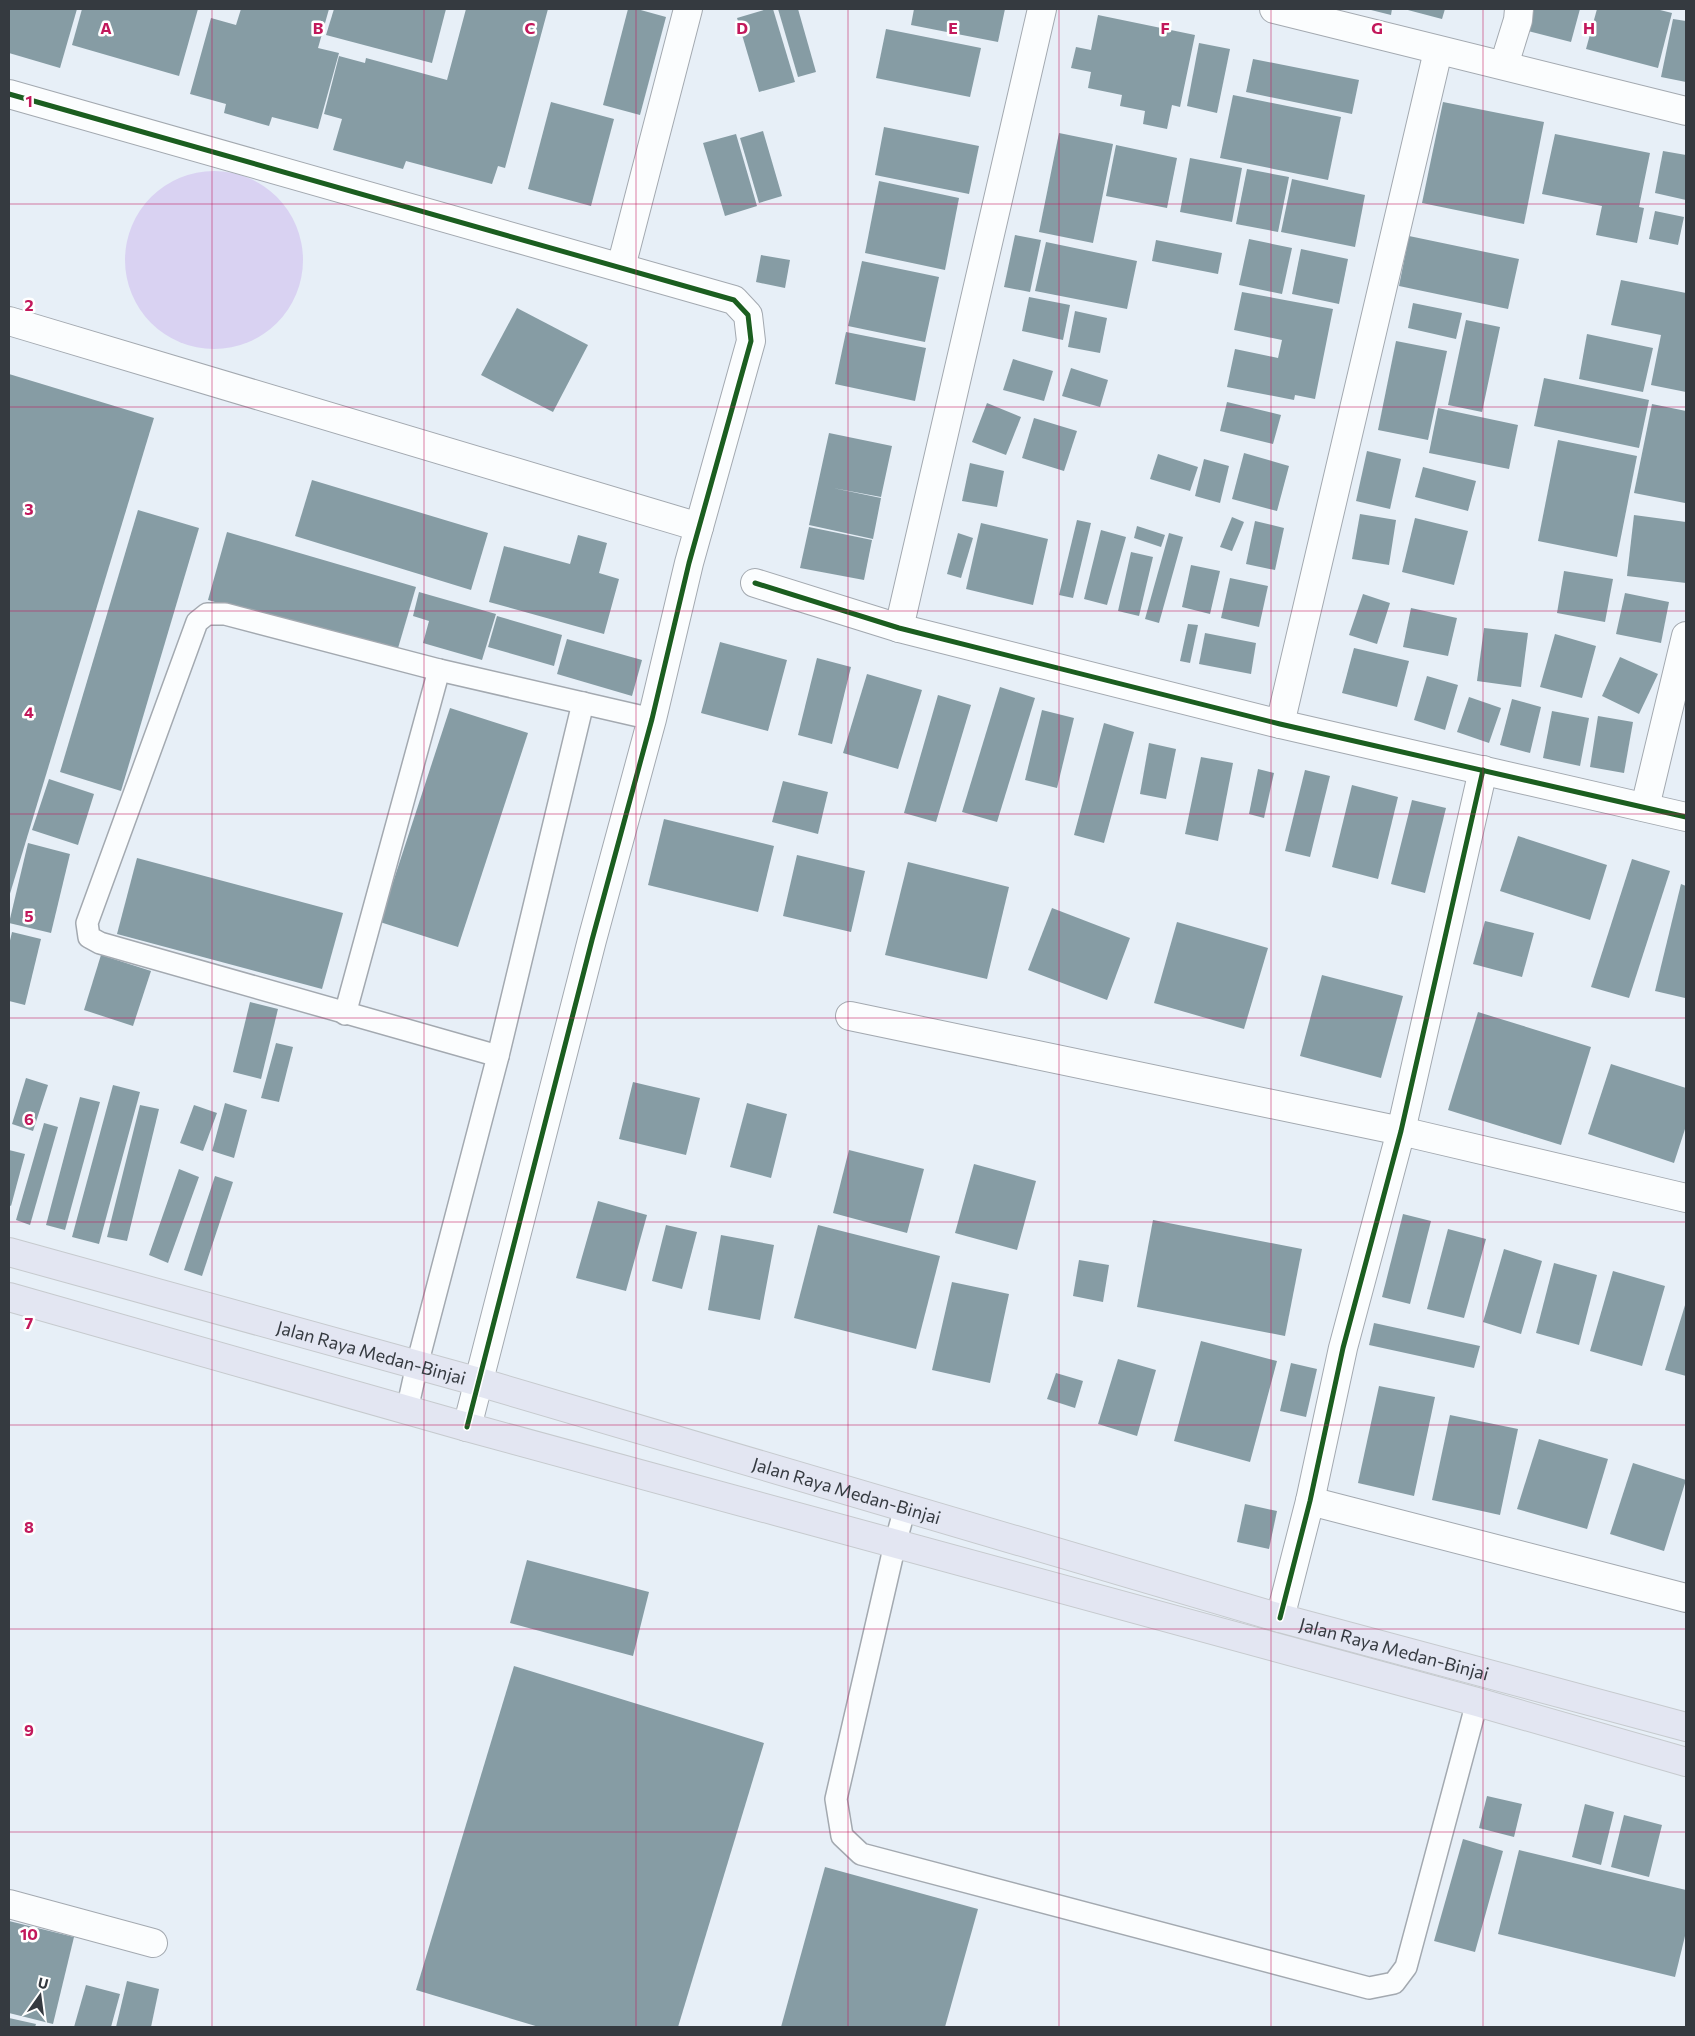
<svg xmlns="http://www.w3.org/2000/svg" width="1695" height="2036" viewBox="0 0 1695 2036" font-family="Commissioner,sans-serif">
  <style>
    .green { fill: #d9d2f2 }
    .building { fill: #869ca4 }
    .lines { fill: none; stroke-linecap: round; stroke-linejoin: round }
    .lane-casing { stroke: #a3a9b0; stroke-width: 24 }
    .street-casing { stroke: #a3a9b0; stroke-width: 30 }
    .highway-casing { stroke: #c6cace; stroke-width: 30 }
    .lane { stroke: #fbfdfe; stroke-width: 21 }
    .street { stroke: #fbfdfe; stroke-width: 28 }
    .highway { stroke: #e3e6f2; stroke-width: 28 }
    .cycleway-casing { stroke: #fff; stroke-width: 8 }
    .cycleway { stroke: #1b5e20; stroke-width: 5 }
    .grid { fill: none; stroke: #c2185b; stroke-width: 1; stroke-opacity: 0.55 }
    .labels { text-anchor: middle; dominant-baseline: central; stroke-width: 5; stroke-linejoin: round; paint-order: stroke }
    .street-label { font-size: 18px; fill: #353a40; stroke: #fff }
    .grid-label { font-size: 16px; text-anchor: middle; font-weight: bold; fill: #c2185b; stroke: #fff; stroke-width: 5; stroke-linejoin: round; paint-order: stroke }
  </style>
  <rect width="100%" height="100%" fill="#e7eff7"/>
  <circle class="green" cx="214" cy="260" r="89"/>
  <g class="building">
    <path d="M9,9H77L60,68L9,53Z"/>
    <path d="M82,9H198L179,76L72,45Z"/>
    <path d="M241,9H329L318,48L339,53L318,129L272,117L269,126L224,113L226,104L190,94L211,18L236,25Z"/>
    <path d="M334,9H446L432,63L326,35Z"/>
    <path d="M466,9H548L505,168L498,166L492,184L406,161L403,169L333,150L342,119L324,114L339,56L365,63L366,58L447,80Z"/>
    <path d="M628,9H637L666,17L640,115L603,105Z"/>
    <path d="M767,9H773L795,82L759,92L737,18Z"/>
    <path d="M778,9H798L816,72L798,77Z"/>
    <path d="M914,9H1005L998,42L911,25Z"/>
    <path d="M1367,9H1392L1391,15Z"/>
    <path d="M1404,9H1445L1442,19Z"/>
    <path d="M1534,9H1580L1571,42L1528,31Z"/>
    <path d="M1597,9H1656L1672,13L1658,68L1586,49Z"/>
    <path d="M1098,15L1195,35L1180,107L1172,105L1167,129L1143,124L1145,111L1120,106L1122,95L1088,88L1091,72L1071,68L1076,47L1091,50Z"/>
    <path d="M1673,19L1686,21V82L1661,77Z"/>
    <path d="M886,29L981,48L970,97L876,78Z"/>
    <path d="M1199,43L1230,49L1217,113L1187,106Z"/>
    <path d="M1253,59L1359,80L1352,114L1246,92Z"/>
    <path d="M1233,95L1341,117L1328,180L1220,158Z"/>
    <path d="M551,102L614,119L591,206L528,189Z"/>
    <path d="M1443,102L1544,122L1524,224L1422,203Z"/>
    <path d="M884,127L979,146L969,194L875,175Z"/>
    <path d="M763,131L782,196L759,203L740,138Z"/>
    <path d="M1059,133L1113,144L1093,243L1039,232Z"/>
    <path d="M736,134L757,206L725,216L703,143Z"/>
    <path d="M1555,134L1650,153L1639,207L1644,208L1637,243L1596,235L1602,206L1542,194Z"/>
    <path d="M1116,145L1177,158L1167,208L1106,196Z"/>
    <path d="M1663,151L1686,155V200L1655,193Z"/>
    <path d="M1190,158L1242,168L1232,222L1180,212Z"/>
    <path d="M1247,169L1289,177L1278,232L1236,224Z"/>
    <path d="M1292,179L1365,195L1355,247L1281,232Z"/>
    <path d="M879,181L959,198L945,270L865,253Z"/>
    <path d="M1655,211L1684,217L1678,245L1649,239Z"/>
    <path d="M1015,235L1041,240L1030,292L1004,287Z"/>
    <path d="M1409,236L1519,259L1508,309L1399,286Z"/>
    <path d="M1249,239L1292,248L1282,294L1239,285Z"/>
    <path d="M1156,240L1222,253L1218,274L1152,261Z"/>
    <path d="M1046,242L1137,261L1127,309L1035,291Z"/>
    <path d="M1301,249L1348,259L1339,304L1292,294Z"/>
    <path d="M761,255L790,260L785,288L756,282Z"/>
    <path d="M862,261L939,277L925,342L848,326Z"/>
    <path d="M1621,280L1686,293V392L1651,385L1661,335L1611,325Z"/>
    <path d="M1242,292L1333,309L1315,399L1295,395L1294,400L1227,387L1235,349L1278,358L1282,340L1234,330Z"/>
    <path d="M1029,297L1070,305L1063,340L1022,331Z"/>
    <path d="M1413,303L1462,313L1456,339L1408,328Z"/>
    <path d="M517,308L588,345L553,412L481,375Z"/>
    <path d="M1075,311L1107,318L1100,353L1068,347Z"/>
    <path d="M1466,320L1500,327L1482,412L1448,405Z"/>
    <path d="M846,332L926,348L915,401L835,384Z"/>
    <path d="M1587,334L1653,348L1643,392L1579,379Z"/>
    <path d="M1396,341L1447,351L1428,440L1378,430Z"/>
    <path d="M1013,359L1053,371L1044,401L1003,390Z"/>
    <path d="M1071,368L1108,380L1100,407L1062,396Z"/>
    <path d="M9,374L154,418L9,897Z"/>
    <path d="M1544,378L1649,400L1639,448L1534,426Z"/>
    <path d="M1227,402L1281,415L1273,444L1220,431Z"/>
    <path d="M987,403L1021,417L1006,455L972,442Z"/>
    <path d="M1652,404L1686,411L1685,503L1634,493Z"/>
    <path d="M1438,408L1518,425L1509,469L1429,453Z"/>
    <path d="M1034,418L1077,431L1064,471L1022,458Z"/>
    <path d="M829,433L892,446L881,497L833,488L881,498L873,539L809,525Z"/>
    <path d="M1558,440L1637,456L1617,557L1538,541Z"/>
    <path d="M1367,451L1401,459L1390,509L1356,501Z"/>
    <path d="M1244,453L1289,466L1277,511L1232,499Z"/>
    <path d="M1158,454L1198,467L1190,491L1150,479Z"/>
    <path d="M1204,459L1229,466L1220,503L1195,496Z"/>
    <path d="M970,463L1004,471L997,507L962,501Z"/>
    <path d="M1423,467L1476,481L1468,511L1415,497Z"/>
    <path d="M312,480L488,533L471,590L295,536Z"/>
    <path d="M138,510L199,528L121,791L60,772Z"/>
    <path d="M1360,514L1396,520L1389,565L1352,559Z"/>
    <path d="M1634,515L1686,522V583L1627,576Z"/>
    <path d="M1232,517L1244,522L1232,551L1220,547Z"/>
    <path d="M1415,518L1468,531L1454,585L1402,572Z"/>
    <path d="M1077,520L1091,523L1073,598L1059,595Z"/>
    <path d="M1255,521L1284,528L1275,570L1246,564Z"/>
    <path d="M981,523L1048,539L1033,605L966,589Z"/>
    <path d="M1137,526L1165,535L1161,547L1134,538Z"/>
    <path d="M809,527L872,540L864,580L800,568Z"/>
    <path d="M1101,530L1126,537L1107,605L1084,599Z"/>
    <path d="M227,532L416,587L396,655L208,600Z"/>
    <path d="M958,533L973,538L961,578L947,574Z"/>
    <path d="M1169,533L1183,537L1159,623L1145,619Z"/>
    <path d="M578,535L607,543L599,573L619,579L604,634L489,602L504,546L570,564Z"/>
    <path d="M1131,552L1153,557L1139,616L1118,611Z"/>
    <path d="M1191,565L1220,571L1210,614L1182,607Z"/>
    <path d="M1564,571L1613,579L1605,622L1557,613Z"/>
    <path d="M1230,578L1268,586L1259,627L1221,618Z"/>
    <path d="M419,592L496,614L482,660L423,643L429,621L413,616Z"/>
    <path d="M1625,593L1669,602L1661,643L1616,634Z"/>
    <path d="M1363,594L1390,603L1377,644L1349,635Z"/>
    <path d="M1411,608L1457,618L1448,656L1403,647Z"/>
    <path d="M497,616L562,635L554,666L488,647Z"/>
    <path d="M1188,624L1198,625L1190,663L1180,661Z"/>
    <path d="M1484,628L1528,633L1521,687L1477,681Z"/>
    <path d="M1205,633L1256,643L1251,674L1199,664Z"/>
    <path d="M1555,634L1596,646L1582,698L1540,687Z"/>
    <path d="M567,639L642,660L632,696L557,674Z"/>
    <path d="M720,642L787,660L768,731L701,713Z"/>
    <path d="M1354,648L1409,661L1397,707L1342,693Z"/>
    <path d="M1620,657L1658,674L1639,714L1602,696Z"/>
    <path d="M817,658L851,667L832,744L798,735Z"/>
    <path d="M867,674L922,690L898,769L843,753Z"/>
    <path d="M1427,676L1458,685L1445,730L1414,720Z"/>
    <path d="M1000,687L1035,698L997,822L962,812Z"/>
    <path d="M938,695L971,705L936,822L904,813Z"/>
    <path d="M1469,697L1501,708L1489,743L1457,732Z"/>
    <path d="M1512,699L1541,707L1530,753L1500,745Z"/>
    <path d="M450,708L528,733L458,947L380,922Z"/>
    <path d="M1042,710L1074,718L1057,788L1025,780Z"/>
    <path d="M1552,711L1589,718L1580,766L1543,758Z"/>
    <path d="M1598,716L1633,722L1624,773L1590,767Z"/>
    <path d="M1104,723L1134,732L1104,843L1074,835Z"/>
    <path d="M1149,743L1176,749L1166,799L1140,794Z"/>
    <path d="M1201,757L1233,763L1218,841L1185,834Z"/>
    <path d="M1258,769L1274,773L1264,818L1249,814Z"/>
    <path d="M1305,770L1330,776L1310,857L1285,851Z"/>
    <path d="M49,779L94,794L78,845L32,830Z"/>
    <path d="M783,781L828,792L818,834L772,822Z"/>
    <path d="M1352,785L1398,797L1378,879L1332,867Z"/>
    <path d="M1412,800L1446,808L1425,893L1391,884Z"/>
    <path d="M664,819L774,846L758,912L648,885Z"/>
    <path d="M1518,836L1607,865L1590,920L1500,891Z"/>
    <path d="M28,843L70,854L51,933L9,923Z"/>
    <path d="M797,855L865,871L851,932L783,916Z"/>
    <path d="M137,858L343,913L322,989L117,934Z"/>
    <path d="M1632,859L1670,871L1629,998L1591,987Z"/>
    <path d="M908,862L1009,887L987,979L885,955Z"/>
    <path d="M1681,884L1686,886L1685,998L1655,991Z"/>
    <path d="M1052,908L1130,938L1107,1000L1028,970Z"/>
    <path d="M1485,921L1534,933L1522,977L1473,964Z"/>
    <path d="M1177,922L1268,948L1244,1029L1154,1003Z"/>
    <path d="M12,932L41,939L25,1005L9,1001V945Z"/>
    <path d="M101,955L151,971L133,1026L84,1010Z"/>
    <path d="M1322,975L1403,996L1381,1078L1300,1056Z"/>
    <path d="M250,1002L278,1009L261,1079L233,1072Z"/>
    <path d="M1478,1012L1591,1047L1561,1145L1448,1110Z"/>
    <path d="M276,1043L293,1047L279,1102L261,1098Z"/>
    <path d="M1611,1064L1686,1088V1126L1674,1163L1588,1134Z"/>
    <path d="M26,1078L48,1085L33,1131L12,1124Z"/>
    <path d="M633,1082L700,1098L686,1155L619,1139Z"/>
    <path d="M113,1085L140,1092L99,1244L72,1237Z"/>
    <path d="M80,1097L100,1102L65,1230L46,1225Z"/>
    <path d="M225,1103L247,1110L234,1158L212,1151Z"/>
    <path d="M747,1103L787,1114L771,1178L730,1167Z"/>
    <path d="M140,1105L159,1109L127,1241L107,1237Z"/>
    <path d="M194,1105L217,1113L203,1151L180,1143Z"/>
    <path d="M44,1123L58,1127L30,1225L16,1220Z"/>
    <path d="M9,1150L25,1154L11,1206L9,1205Z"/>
    <path d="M849,1150L924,1169L907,1233L833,1213Z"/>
    <path d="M974,1164L1036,1181L1017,1250L955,1233Z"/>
    <path d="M179,1169L199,1177L168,1263L149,1255Z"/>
    <path d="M215,1176L233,1182L202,1276L184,1270Z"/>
    <path d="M598,1201L647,1215L626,1291L576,1278Z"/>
    <path d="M1403,1214L1431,1221L1410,1304L1382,1297Z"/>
    <path d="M1153,1220L1302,1249L1285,1336L1137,1307Z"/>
    <path d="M666,1225L697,1232L682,1289L652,1281Z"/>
    <path d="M818,1225L940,1256L916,1349L794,1318Z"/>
    <path d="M1448,1229L1486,1239L1464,1318L1427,1309Z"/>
    <path d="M721,1235L774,1245L760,1320L708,1310Z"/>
    <path d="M1504,1249L1542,1261L1521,1334L1483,1322Z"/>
    <path d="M1079,1260L1109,1265L1103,1302L1073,1296Z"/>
    <path d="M1554,1263L1597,1275L1579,1345L1536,1333Z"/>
    <path d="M1613,1271L1665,1286L1642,1366L1590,1351Z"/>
    <path d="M952,1282L1009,1294L990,1383L932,1370Z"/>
    <path d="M1686,1302V1376L1665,1370Z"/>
    <path d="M1374,1323L1480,1346L1474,1368L1369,1345Z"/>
    <path d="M1201,1341L1277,1361L1250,1462L1174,1441Z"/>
    <path d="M1118,1359L1156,1370L1137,1436L1098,1424Z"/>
    <path d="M1291,1363L1317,1369L1306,1417L1280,1411Z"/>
    <path d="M1056,1373L1083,1381L1075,1408L1047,1399Z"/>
    <path d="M1379,1386L1435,1397L1414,1496L1358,1483Z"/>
    <path d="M1450,1415L1518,1429L1500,1515L1432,1500Z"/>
    <path d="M1539,1439L1608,1459L1587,1529L1517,1509Z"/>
    <path d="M1633,1463L1686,1480L1664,1551L1610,1534Z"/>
    <path d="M1245,1504L1277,1511L1269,1549L1237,1542Z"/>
    <path d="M527,1560L649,1592L633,1656L510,1623Z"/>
    <path d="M514,1666L764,1743L678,2027H539L416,1990Z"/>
    <path d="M1487,1796L1522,1804L1514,1837L1479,1828Z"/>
    <path d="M1585,1804L1614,1812L1601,1865L1572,1857Z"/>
    <path d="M1624,1815L1662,1825L1649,1877L1611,1867Z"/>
    <path d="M1463,1839L1503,1851L1475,1952L1434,1941Z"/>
    <path d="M1519,1850L1686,1890V1932L1675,1977L1498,1934Z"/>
    <path d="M825,1867L978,1909L945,2027H781Z"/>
    <path d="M9,1921L74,1937L53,2024L9,2013Z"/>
    <path d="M127,1981L159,1989L151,2027H116Z"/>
    <path d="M86,1985L120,1994L111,2027H74Z"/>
    <path d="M9,2018L36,2024L35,2027H9Z"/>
  </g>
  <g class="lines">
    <defs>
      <g id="lane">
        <path d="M345,1014L439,670"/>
        <path d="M498,1056L100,943L89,937L87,923L197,622L207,614H225L439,670L652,719"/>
        <path d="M407,1410L417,1365L498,1056L583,703"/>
        <path d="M905,1508L895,1544L836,1799L842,1836L861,1854L1369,1988L1394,1983L1406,1967L1477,1702"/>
      </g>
      <g id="street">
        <path d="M1274,9L1686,111"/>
        <path d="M1504,65L1518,20L1519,9"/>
        <path d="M9,94L734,300L748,315L751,341L689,563L652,719L592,940L467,1427"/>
        <path d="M621,267L688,9"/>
        <path d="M9,321L699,527"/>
        <path d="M755,583L899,628L1280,724L1686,817"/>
        <path d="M899,628L1042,9"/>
        <path d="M1280,724L1438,51"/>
        <path d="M1645,807L1686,636"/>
        <path d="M850,1016L1401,1131L1686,1198"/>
        <path d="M1310,1501L1686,1598"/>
        <path d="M1280,1618L1310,1501L1343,1348L1401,1131L1483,770"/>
        <path d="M9,1904L153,1943"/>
      </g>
      <g id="highway">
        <path id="s1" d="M9,1252L479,1382L1280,1618L1686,1727"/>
        <path d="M9,1297L467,1427L1477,1702L1686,1762"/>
      </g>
    </defs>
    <use href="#lane" class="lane-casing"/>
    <use href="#street" class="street-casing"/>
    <use href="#highway" class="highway-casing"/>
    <use href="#lane" class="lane"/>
    <use href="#street" class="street"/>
    <use href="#highway" class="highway"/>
    <defs>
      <g id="cycleway">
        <path d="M9,94L734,300L748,315L751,341L689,563L652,719L592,940L467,1427"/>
        <path d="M755,583L899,628L1280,724L1686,817"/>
        <path d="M1280,1618L1310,1501L1343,1348L1401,1131L1483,770"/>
      </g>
    </defs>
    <use href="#cycleway" class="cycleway-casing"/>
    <use href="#cycleway" class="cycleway"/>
  </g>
  <path class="grid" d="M212,9V2027M424,9V2027M636,9V2027M848,9V2027M1059,9V2027M1271,9V2027M1483,9V2027M9,204H1686M9,407H1686M9,611H1686M9,814H1686M9,1018H1686M9,1222H1686M9,1425H1686M9,1629H1686M9,1832H1686"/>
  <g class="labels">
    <g class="street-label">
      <text stroke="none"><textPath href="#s1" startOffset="376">Jalan Raya Medan-Binjai</textPath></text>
      <text stroke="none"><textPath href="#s1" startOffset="871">Jalan Raya Medan-Binjai</textPath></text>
      <text stroke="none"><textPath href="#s1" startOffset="1441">Jalan Raya Medan-Binjai</textPath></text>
    </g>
  </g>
  <g class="grid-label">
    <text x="106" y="34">A</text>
    <text x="318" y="34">B</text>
    <text x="530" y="34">C</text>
    <text x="742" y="34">D</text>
    <text x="953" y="34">E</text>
    <text x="1165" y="34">F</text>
    <text x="1377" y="34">G</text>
    <text x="1589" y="34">H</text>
    <text x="29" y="107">1</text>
    <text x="29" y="311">2</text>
    <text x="29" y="515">3</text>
    <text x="29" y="718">4</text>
    <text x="29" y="922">5</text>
    <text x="29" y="1125">6</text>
    <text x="29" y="1329">7</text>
    <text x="29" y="1533">8</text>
    <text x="29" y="1736">9</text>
    <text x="29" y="1940">10</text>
  </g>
  <rect width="1695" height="2036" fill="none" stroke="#353a40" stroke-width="20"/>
  <g transform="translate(40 1996) rotate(14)" stroke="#ffffff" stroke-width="4" paint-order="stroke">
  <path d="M0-4L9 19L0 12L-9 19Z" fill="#353a40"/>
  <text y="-8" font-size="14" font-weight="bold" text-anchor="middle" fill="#353a40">U</text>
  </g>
</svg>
